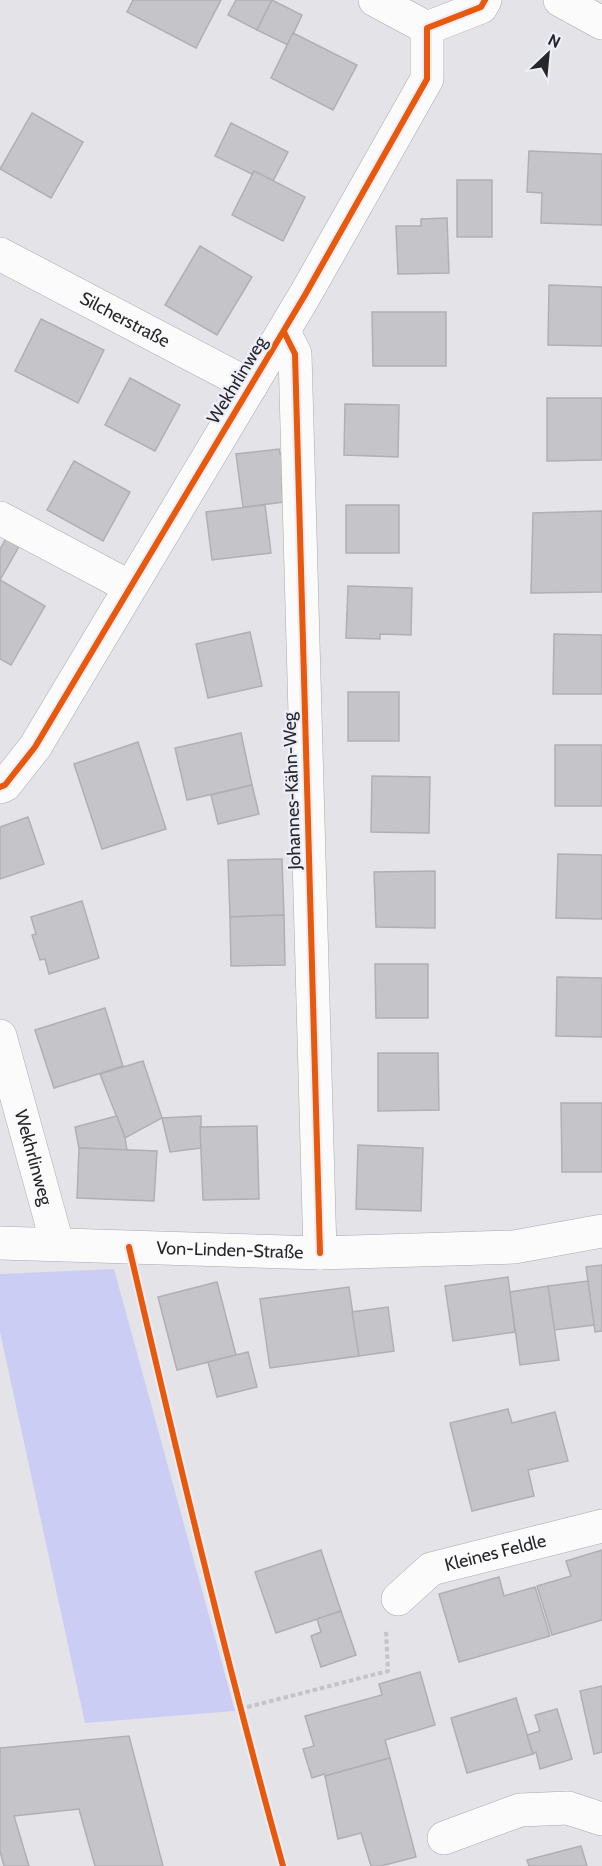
<svg xmlns="http://www.w3.org/2000/svg" width="602" height="1866" viewBox="0 0 602 1866" font-family="Cabin,sans-serif">
  <style>
    .green { fill: #cccdf4 }
    .building { fill: #c5c5c9; stroke: #b0b0b4; stroke-width: 1.5 }
    .lines { fill: none; stroke-linecap: round; stroke-linejoin: round }
    .minor-casing { stroke: #a9aaae; stroke-width: 34 }
    .path { stroke: #c4c4c5; stroke-width: 4; stroke-dasharray: 4.5 3; stroke-linecap: butt }
    .minor { stroke: #fbfbfc; stroke-width: 33 }
    .cycleway-casing { stroke: #edeef8; stroke-width: 10 }
    .cycleway { stroke: #e8590c; stroke-width: 6 }
    .labels { text-anchor: middle; dominant-baseline: central; stroke-width: 4.5; stroke-linejoin: round; paint-order: stroke }
    .street-label { font-size: 18px; fill: #26272a; stroke: #edeef8 }
  </style>
  <rect width="100%" height="100%" fill="#e3e3e8"/>
  <path class="green" d="M114,1269L235,1711L85,1723L0,1332V1274Z"/>
  <g class="building">
    <path d="M133,0H221L196,48L127,12Z"/>
    <path d="M236,0H272L257,30L228,15Z"/>
    <path d="M272,0L302,15L288,45L257,30Z"/>
    <path d="M293,33L357,65L333,110L271,78Z"/>
    <path d="M32,113L83,142L51,198L0,169Z"/>
    <path d="M231,123L288,152L273,181L254,171L252,174L215,156Z"/>
    <path d="M529,151L602,154V225L541,223L542,193L527,192Z"/>
    <path d="M254,171L305,197L283,241L232,215Z"/>
    <rect x="457" y="180" width="35" height="57"/>
    <path d="M447,218L449,273L398,274L396,226H421V219Z"/>
    <path d="M200,246L252,277L217,335L165,305Z"/>
    <path d="M549,285L602,287V346L548,345Z"/>
    <path d="M372,312H446V366H373Z"/>
    <path d="M41,319L104,350L78,403L15,371Z"/>
    <path d="M130,378L180,405L155,451L105,425Z"/>
    <path d="M547,398H602V460L547,461Z"/>
    <path d="M345,404L399,405L398,457L344,455Z"/>
    <path d="M279,449L280,454L288,453L292,484L282,485L284,502L243,507L236,454Z"/>
    <path d="M74,461L130,492L103,541L47,510Z"/>
    <path d="M265,505L271,553L212,560L206,512Z"/>
    <rect x="346" y="505" width="53" height="48"/>
    <path d="M602,511V592L531,593L533,513Z"/>
    <path d="M8,535L21,543L0,580V549Z"/>
    <path d="M0,580L45,606L11,665L0,659Z"/>
    <path d="M348,586L412,588L411,635L380,634V639L346,638Z"/>
    <path d="M250,632L262,686L208,698L196,644Z"/>
    <path d="M554,634L602,635V694H553Z"/>
    <rect x="348" y="692" width="51" height="49"/>
    <path d="M241,733L252,785L187,800L175,748Z"/>
    <path d="M138,742L166,829L102,849L74,764Z"/>
    <rect x="555" y="745" width="47" height="61"/>
    <path d="M372,776L430,777L429,833L371,832Z"/>
    <path d="M252,785L259,814L218,824L211,795Z"/>
    <path d="M28,817L44,864L0,879V827Z"/>
    <path d="M558,854L602,855V919L556,918Z"/>
    <path d="M282,859L284,915L230,917L228,860Z"/>
    <path d="M435,871V928L376,927L374,872Z"/>
    <path d="M82,901L99,958L49,974L45,959L40,960L32,935L36,934L31,917Z"/>
    <path d="M284,915L285,965L231,966L230,917Z"/>
    <path d="M375,964H428V1018H376Z"/>
    <path d="M557,977L602,978V1037L556,1036Z"/>
    <path d="M105,1008L123,1066L54,1088L35,1030Z"/>
    <path d="M378,1053H438L439,1110L378,1111Z"/>
    <path d="M143,1061L162,1118L125,1138L100,1074Z"/>
    <path d="M561,1103H602V1172H562Z"/>
    <path d="M117,1116L125,1138L127,1150L79,1148L75,1127Z"/>
    <path d="M201,1116V1148L170,1152L162,1118Z"/>
    <path d="M257,1126L259,1199L203,1200L200,1127Z"/>
    <path d="M358,1145L423,1148L421,1211L356,1209Z"/>
    <path d="M79,1148L157,1151L154,1201L77,1198Z"/>
    <path d="M602,1265V1331L595,1332L586,1267Z"/>
    <path d="M508,1277L515,1332L453,1341L445,1286Z"/>
    <path d="M588,1281L594,1325L554,1330L548,1286Z"/>
    <path d="M217,1282L236,1355L177,1370L158,1297Z"/>
    <path d="M548,1286L559,1360L520,1365L510,1292Z"/>
    <path d="M349,1287L359,1356L270,1368L260,1299Z"/>
    <path d="M388,1307L394,1351L359,1356L352,1312Z"/>
    <path d="M248,1352L257,1387L217,1397L208,1362Z"/>
    <path d="M508,1409L512,1423L555,1412L568,1461L528,1470L534,1496L472,1511L450,1423Z"/>
    <path d="M321,1550L341,1611L276,1633L255,1572Z"/>
    <path d="M602,1550V1620L552,1635L537,1586L571,1576L566,1561Z"/>
    <path d="M499,1577L504,1596L535,1587L550,1636L459,1662L439,1594Z"/>
    <path d="M341,1611L356,1655L321,1667L311,1636L321,1632L317,1619Z"/>
    <path d="M420,1672L435,1725L385,1740L390,1758L325,1776L324,1774L312,1778L303,1749L314,1746L305,1716L382,1695L379,1684Z"/>
    <path d="M602,1686V1752L594,1754L580,1691Z"/>
    <path d="M516,1698L533,1754L467,1773L451,1718Z"/>
    <path d="M557,1709L572,1759L540,1769L536,1752L533,1754L527,1735L540,1731L535,1715Z"/>
    <path d="M129,1736L163,1866H95L79,1809L14,1816L29,1866H4L0,1851V1748Z"/>
    <path d="M390,1758L416,1857L381,1866H371L361,1833L338,1839L325,1776Z"/>
    <path d="M581,1846L587,1866H529L527,1860Z"/>
  </g>
  <g class="lines">
    <defs>
      <g id="minor">
        <path d="M375,0L427,28"/>
        <path d="M560,0L602,23"/>
        <path id="s1" d="M0,254L251,386"/>
        <path d="M284,332L295,354L320,1253"/>
        <path d="M0,518L130,587"/>
        <path d="M0,787L5,785L35,747L305,295L427,79V28L481,7L485,0"/>
        <path id="s2" d="M0,1036L57,1243"/>
        <path id="s3" d="M0,1243L320,1253L514,1247L602,1231"/>
        <path id="s4" d="M398,1599L431,1569L602,1526"/>
        <path d="M444,1838L520,1810L568,1808L602,1819"/>
      </g>
    </defs>
    <use href="#minor" class="minor-casing"/>
    <path class="path" d="M240,1709L388,1671L386,1631"/>
    <use href="#minor" class="minor"/>
    <defs>
      <g id="cycleway">
        <path d="M284,332L295,354L320,1253"/>
        <path d="M0,787L5,785L35,747L305,295L427,79V28L481,7L485,0"/>
        <path d="M129,1247C177,1454 226,1661 283,1866"/>
      </g>
    </defs>
    <use href="#cycleway" class="cycleway-casing"/>
    <use href="#cycleway" class="cycleway"/>
  </g>
  <g class="labels">
    <g class="street-label">
      <text stroke="none"><textPath href="#s1" startOffset="141">Silcherstraße</textPath></text>
      <text transform="translate(237 380) rotate(-59)">Wekhrlinweg</text>
      <text transform="translate(292 791) rotate(-92)">Johannes-Kähn-Weg</text>
      <text stroke="none"><textPath href="#s2" startOffset="126">Wekhrlinweg</textPath></text>
      <text stroke="none"><textPath href="#s3" startOffset="230">Von-Linden-Straße</textPath></text>
      <text stroke="none"><textPath href="#s4" startOffset="111">Kleines Feldle</textPath></text>
    </g>
  </g>
  <g transform="translate(548 54) rotate(26)" stroke="#edeef8" stroke-width="4.5" paint-order="stroke">
  <path d="M0-4.5L10 22L0 15L-10 22Z" fill="#26272a"/>
  <text y="-9" font-size="16" font-weight="bold" text-anchor="middle" fill="#26272a">N</text>
  </g>
</svg>
